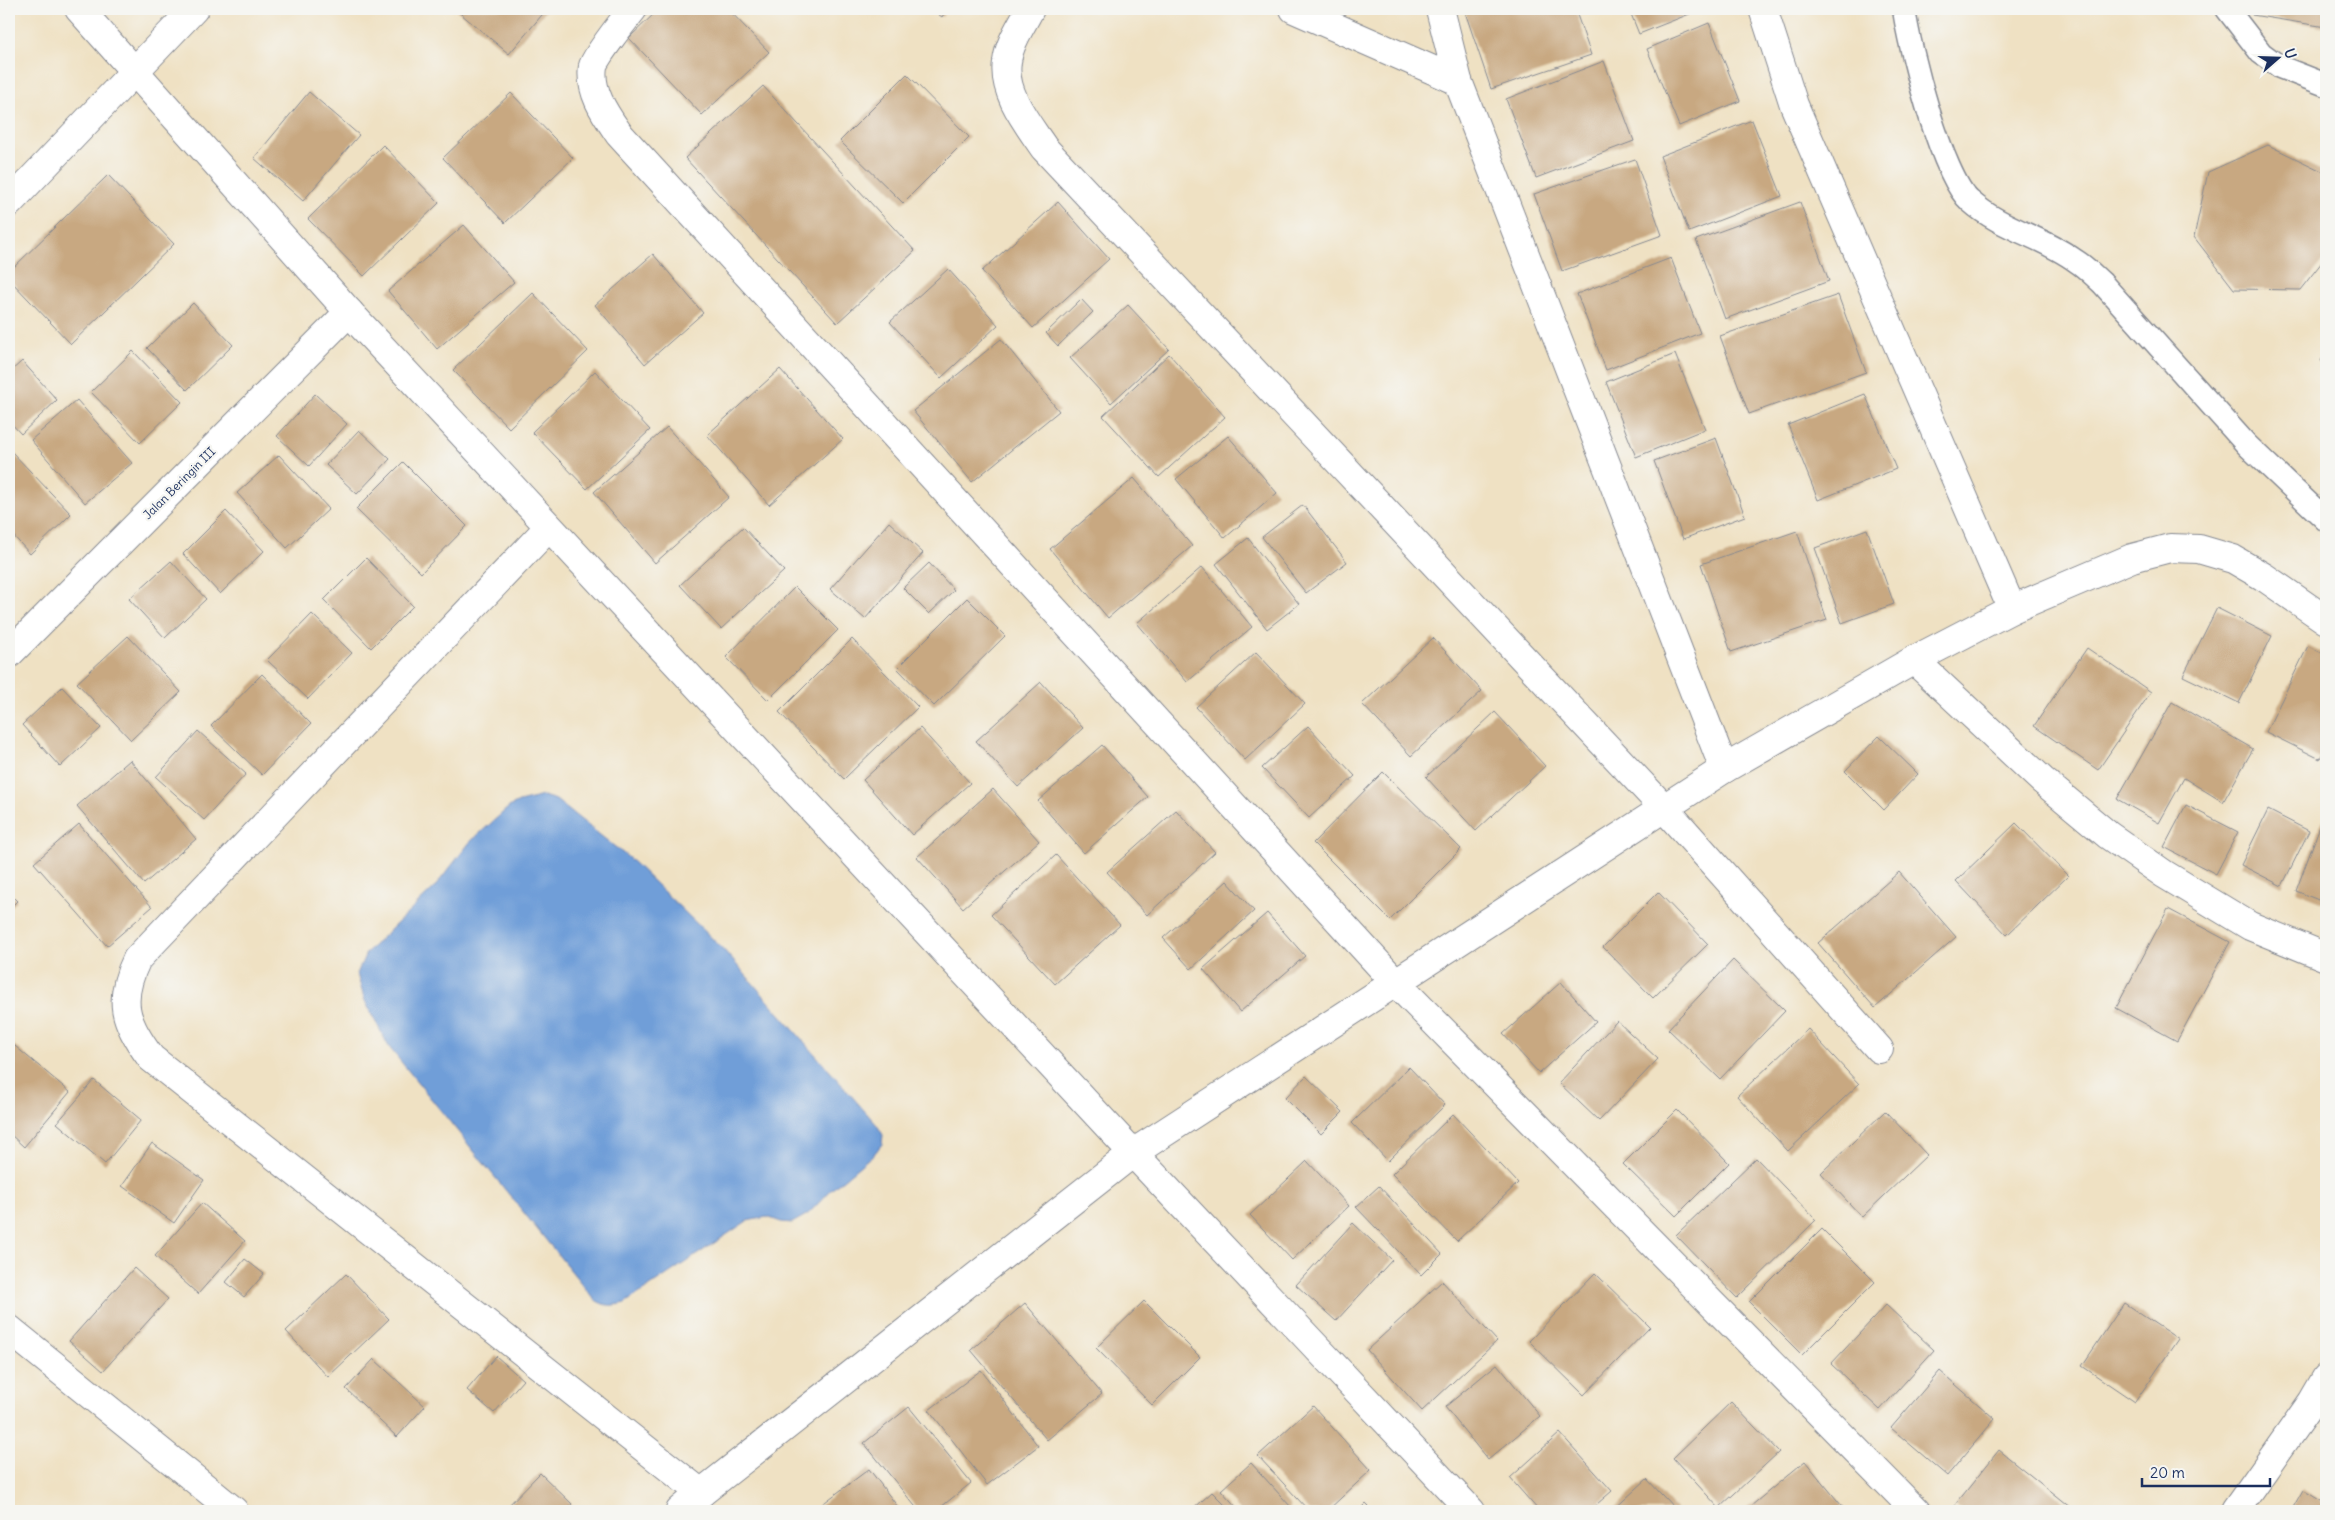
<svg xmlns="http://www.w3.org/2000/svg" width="2335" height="1520" viewBox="0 0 2335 1520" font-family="Delius,sans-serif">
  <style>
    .water { fill: #6f9ed8; stroke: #45669b }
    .building { fill: #c8a881 }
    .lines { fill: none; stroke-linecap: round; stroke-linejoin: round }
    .service-casing { stroke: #858890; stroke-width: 25 }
    .minor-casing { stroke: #858890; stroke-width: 30 }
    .service { stroke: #fff; stroke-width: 22 }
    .minor { stroke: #fff; stroke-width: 28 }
    .labels { text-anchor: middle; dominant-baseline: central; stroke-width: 4.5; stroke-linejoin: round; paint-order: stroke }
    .street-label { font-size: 12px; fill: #1b2f5e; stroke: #f6f6f2 }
  </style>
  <rect width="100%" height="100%" fill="#f6f6f2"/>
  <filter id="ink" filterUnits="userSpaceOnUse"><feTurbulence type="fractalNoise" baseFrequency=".02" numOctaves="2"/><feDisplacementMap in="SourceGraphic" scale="10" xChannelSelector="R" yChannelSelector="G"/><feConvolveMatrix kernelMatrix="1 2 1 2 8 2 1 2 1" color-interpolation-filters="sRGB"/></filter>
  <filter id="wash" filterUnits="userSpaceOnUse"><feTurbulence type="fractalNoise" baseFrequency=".0096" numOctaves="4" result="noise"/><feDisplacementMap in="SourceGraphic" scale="20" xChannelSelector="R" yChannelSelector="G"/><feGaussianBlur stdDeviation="1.12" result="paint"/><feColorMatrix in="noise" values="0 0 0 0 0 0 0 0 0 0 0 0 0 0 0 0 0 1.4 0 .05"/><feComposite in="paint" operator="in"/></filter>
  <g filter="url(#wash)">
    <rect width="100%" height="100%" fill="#efe1c3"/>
    <path class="water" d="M543,796L556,800L629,858L722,948L877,1125L883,1135L882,1144L875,1153L831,1190L808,1214L792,1223L781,1222L767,1217L747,1221L625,1303C612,1306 605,1307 594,1299L389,1047L365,1001L357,974L366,953L434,888L470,842L509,807L519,802Z"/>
    <g id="blocks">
      <g class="building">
        <path d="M455,9H547L509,54Z"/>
        <path d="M659,9H728L769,52L702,115L629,38Z"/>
        <path d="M931,9H947L942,17Z"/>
        <path d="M1464,9H1575L1591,55L1491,89Z"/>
        <path d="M1629,9H1690L1692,13L1639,34Z"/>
        <path d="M2253,9H2326V27L2252,15Z"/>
        <path d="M1709,23L1740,101L1679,126L1647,49Z"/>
        <path d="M1604,61L1634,141L1536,178L1506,99Z"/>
        <path d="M907,74L969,137L903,203L840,141Z"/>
        <path d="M763,86L915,251L837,323L685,158Z"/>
        <path d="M309,92L359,135L303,201L254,158Z"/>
        <path d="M511,93L573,158L505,223L443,158Z"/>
        <path d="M1752,120L1782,196L1689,232L1660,156Z"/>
        <path d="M383,145L439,203L364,276L308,219Z"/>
        <path d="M2268,145L2326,173V257L2300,290L2234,289L2194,237L2208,172Z"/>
        <path d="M1635,159L1662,235L1562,271L1534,194Z"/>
        <path d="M108,175L174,244L71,344L9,279V272Z"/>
        <path d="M1058,202L1109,259L1033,328L982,271Z"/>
        <path d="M1800,202L1829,281L1725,319L1696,240Z"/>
        <path d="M464,225L514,282L437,349L388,291Z"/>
        <path d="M653,254L703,313L645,364L595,305Z"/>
        <path d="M1671,258L1700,333L1606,370L1577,294Z"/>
        <path d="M948,269L998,325L941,378L890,322Z"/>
        <path d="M533,293L588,351L509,428L453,370Z"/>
        <path d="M1838,295L1866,372L1749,414L1720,336Z"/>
        <path d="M1081,299L1093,312L1058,346L1046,333Z"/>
        <path d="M193,303L233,345L187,390L147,348Z"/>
        <path d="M1128,305L1169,349L1111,403L1070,358Z"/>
        <path d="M1001,339L1059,411L972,482L913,411Z"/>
        <path d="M133,351L182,402L140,443L91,392Z"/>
        <path d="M1169,354L1225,417L1159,477L1103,416Z"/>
        <path d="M1675,354L1705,429L1636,457L1606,382Z"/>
        <path d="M2326,356V369L2321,360Z"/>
        <path d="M22,361L57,400L21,434L9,421V373Z"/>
        <path d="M780,369L843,439L769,505L707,435Z"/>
        <path d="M595,371L650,430L587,489L532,432Z"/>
        <path d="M315,394L347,424L309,466L277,436Z"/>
        <path d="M1865,394L1896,469L1818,500L1788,425Z"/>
        <path d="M77,400L132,463L85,503L31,440Z"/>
        <path d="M667,427L729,497L655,563L594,492Z"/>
        <path d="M359,430L390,459L357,494L326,465Z"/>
        <path d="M1228,436L1277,493L1225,538L1176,479Z"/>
        <path d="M1716,438L1745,516L1683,539L1654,461Z"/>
        <path d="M10,450L71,514L30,554L9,531Z"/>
        <path d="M279,455L329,509L287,548L237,493Z"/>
        <path d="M403,462L467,526L421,573L356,509Z"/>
        <path d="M1134,478L1192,546L1108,618L1050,549Z"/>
        <path d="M1303,505L1347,562L1306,593L1262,537Z"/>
        <path d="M226,511L264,551L220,594L183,554Z"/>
        <path d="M889,522L923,553L865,619L830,589Z"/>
        <path d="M743,527L784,571L721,629L680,585Z"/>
        <path d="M1867,529L1894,604L1842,623L1815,548Z"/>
        <path d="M1797,531L1827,620L1731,652L1701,564Z"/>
        <path d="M1248,538L1299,604L1267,629L1216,564Z"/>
        <path d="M366,558L413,606L371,648L324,600Z"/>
        <path d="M171,561L206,599L165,638L129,599Z"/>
        <path d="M929,563L954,590L929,614L903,588Z"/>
        <path d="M1202,567L1252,627L1187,682L1137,623Z"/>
        <path d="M795,587L838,630L768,700L726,657Z"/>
        <path d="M967,598L1005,636L934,706L897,668Z"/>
        <path d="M2217,608L2272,636L2239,703L2183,676Z"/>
        <path d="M312,614L352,653L308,699L267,660Z"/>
        <path d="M128,636L181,692L131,740L77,683Z"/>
        <path d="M1433,638L1482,691L1411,756L1362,704Z"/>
        <path d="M852,639L918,707L844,779L779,712Z"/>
        <path d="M2308,646L2326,655V746L2320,759L2266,732Z"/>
        <path d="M2087,648L2151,692L2098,770L2034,726Z"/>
        <path d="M1256,652L1305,704L1245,760L1196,707Z"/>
        <path d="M262,674L311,724L262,775L211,726Z"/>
        <path d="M1041,682L1083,728L1018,787L976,741Z"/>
        <path d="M62,687L101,728L60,767L22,725Z"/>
        <path d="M2172,702L2253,749L2223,802L2184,778L2159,823L2117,799Z"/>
        <path d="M1495,712L1545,766L1476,831L1426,777Z"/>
        <path d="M1308,726L1355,776L1309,818L1262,768Z"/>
        <path d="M920,728L970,783L912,835L863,780Z"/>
        <path d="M198,731L246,774L204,820L156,777Z"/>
        <path d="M1879,736L1918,774L1884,810L1845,771Z"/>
        <path d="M1102,745L1148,797L1084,853L1038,801Z"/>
        <path d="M130,760L196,839L144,884L77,806Z"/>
        <path d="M1383,772L1461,849L1390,920L1313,843Z"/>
        <path d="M993,789L1039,841L963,908L917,857Z"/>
        <path d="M2186,805L2238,832L2216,874L2164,847Z"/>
        <path d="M1176,810L1215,852L1147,915L1107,872Z"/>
        <path d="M2268,810L2309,831L2282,886L2241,865Z"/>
        <path d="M2326,810V903L2296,891Z"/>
        <path d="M2016,823L2068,876L2007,935L1956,881Z"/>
        <path d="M79,824L152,907L107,946L34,863Z"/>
        <path d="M1056,855L1120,925L1055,984L991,915Z"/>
        <path d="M1899,872L1956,937L1875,1008L1818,943Z"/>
        <path d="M1227,881L1254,911L1191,969L1163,938Z"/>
        <path d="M1658,892L1708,944L1653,998L1603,947Z"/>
        <path d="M9,893L17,901L9,909Z"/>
        <path d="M2168,909L2230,942L2177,1041L2116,1008Z"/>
        <path d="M1267,913L1305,956L1240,1012L1203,969Z"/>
        <path d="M1733,960L1785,1011L1720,1079L1668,1029Z"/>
        <path d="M1561,982L1596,1022L1539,1073L1503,1034Z"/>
        <path d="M1617,1021L1658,1059L1599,1121L1559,1083Z"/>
        <path d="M1808,1029L1859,1084L1788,1151L1737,1096Z"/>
        <path d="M9,1041L70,1092L24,1147L9,1133Z"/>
        <path d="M1409,1067L1445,1105L1388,1161L1352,1123Z"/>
        <path d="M1306,1076L1343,1112L1321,1134L1285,1098Z"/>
        <path d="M94,1080L141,1120L105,1164L57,1123Z"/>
        <path d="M1677,1110L1729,1163L1676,1216L1623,1164Z"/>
        <path d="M1885,1111L1927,1155L1862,1217L1821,1173Z"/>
        <path d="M1453,1114L1518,1183L1457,1241L1392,1174Z"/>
        <path d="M152,1143L204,1180L174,1223L122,1186Z"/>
        <path d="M1756,1158L1816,1220L1737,1298L1676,1235Z"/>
        <path d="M1307,1161L1349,1206L1292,1260L1250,1215Z"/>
        <path d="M1379,1186L1442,1254L1421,1275L1356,1207Z"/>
        <path d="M202,1203L245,1241L198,1294L155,1256Z"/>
        <path d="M1353,1223L1392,1260L1336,1321L1296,1285Z"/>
        <path d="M1822,1229L1875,1282L1802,1355L1749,1302Z"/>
        <path d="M245,1259L264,1274L244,1297L226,1282Z"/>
        <path d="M134,1268L168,1299L103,1371L69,1341Z"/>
        <path d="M1595,1273L1650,1327L1584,1395L1529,1341Z"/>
        <path d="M346,1274L389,1319L328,1377L286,1331Z"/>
        <path d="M1442,1281L1497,1341L1422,1411L1367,1350Z"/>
        <path d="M1144,1301L1200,1357L1152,1405L1096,1348Z"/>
        <path d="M1025,1303L1102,1394L1047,1440L971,1350Z"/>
        <path d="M2124,1303L2178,1339L2135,1402L2082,1366Z"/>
        <path d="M1886,1305L1934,1350L1880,1410L1831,1364Z"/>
        <path d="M496,1356L523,1380L494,1413L467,1390Z"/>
        <path d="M374,1359L425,1406L397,1437L346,1389Z"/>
        <path d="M1497,1364L1540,1416L1488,1460L1445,1407Z"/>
        <path d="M981,1370L1038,1446L987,1485L929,1410Z"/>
        <path d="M1940,1371L1995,1419L1947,1476L1891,1428Z"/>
        <path d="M1731,1402L1779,1452L1719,1508L1673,1458Z"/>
        <path d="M1313,1406L1371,1470L1327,1511H1309L1258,1456Z"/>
        <path d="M909,1407L971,1483L936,1511H919L864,1443Z"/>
        <path d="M1560,1433L1612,1491L1589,1511H1539L1510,1478Z"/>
        <path d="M1999,1450L2071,1508L2069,1511H1963L1955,1505Z"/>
        <path d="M1805,1461L1846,1511H1745Z"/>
        <path d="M1251,1463L1291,1507L1286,1511H1240L1221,1490Z"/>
        <path d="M869,1469L901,1511H813Z"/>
        <path d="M540,1473L572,1504L565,1511H503Z"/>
        <path d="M1647,1479L1677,1511H1612Z"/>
        <path d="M2303,1490L2326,1504V1511H2291Z"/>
        <path d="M1212,1492L1231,1511H1191Z"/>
        <path d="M1366,1504L1373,1511H1359Z"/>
      </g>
    </g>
  </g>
  <g filter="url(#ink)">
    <use href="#blocks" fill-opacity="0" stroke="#858890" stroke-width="1"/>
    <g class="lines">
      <defs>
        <g id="service">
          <path d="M1904,9C1909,48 1942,177 1970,201C2001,229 2044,237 2076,261C2086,267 2094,276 2102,283L2247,445L2326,520"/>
          <path d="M2227,9L2261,53L2280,67L2326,85"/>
        </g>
        <g id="minor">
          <path d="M79,9L349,312L1133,1153L701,1493L151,1058C124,1022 117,1000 137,959L549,527"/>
          <path d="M633,9C625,19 594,58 593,66C589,92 606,115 619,134L1396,983L1916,1511"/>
          <path d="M1030,9C1022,25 1009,43 1007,62C1002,93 1028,124 1044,148L1664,808L1879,1049"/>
          <path d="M1294,9L1458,81"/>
          <path d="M1440,9L1458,81L1724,769"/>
          <path d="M1763,9L1794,105L2012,609"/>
          <path d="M9,203L194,9"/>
          <path d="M9,654L349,312"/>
          <path d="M1914,660L2042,780L2108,835L2164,874L2250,926L2326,957"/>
          <path d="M9,1329L234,1511"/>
          <path d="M680,1511L701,1493"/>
          <path d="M1471,1511L1133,1153L1724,769L1914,660L2012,609L2132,558L2170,548L2199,549L2233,559L2264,577L2326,620"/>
          <path d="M2235,1511L2312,1402L2326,1378"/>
        </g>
      </defs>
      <use href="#service" class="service-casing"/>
      <use href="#minor" class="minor-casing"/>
      <use href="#service" class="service"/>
      <use href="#minor" class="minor"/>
    </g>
  </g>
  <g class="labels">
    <g class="street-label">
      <text transform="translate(179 483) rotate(-45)">Jalan Beringin III</text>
    </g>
  </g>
  <rect width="2335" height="1520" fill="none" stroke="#f6f6f2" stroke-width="30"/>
  <g transform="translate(2278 58) rotate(70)" stroke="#f6f6f2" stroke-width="4" paint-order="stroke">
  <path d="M0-4L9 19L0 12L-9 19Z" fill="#1b2f5e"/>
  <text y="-8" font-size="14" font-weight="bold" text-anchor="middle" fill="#1b2f5e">U</text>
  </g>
  <path d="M2142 1478v8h128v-8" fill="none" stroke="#1b2f5e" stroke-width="2.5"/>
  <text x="2150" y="1478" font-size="15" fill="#1b2f5e" stroke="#f6f6f2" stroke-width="4" paint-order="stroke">20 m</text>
</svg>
